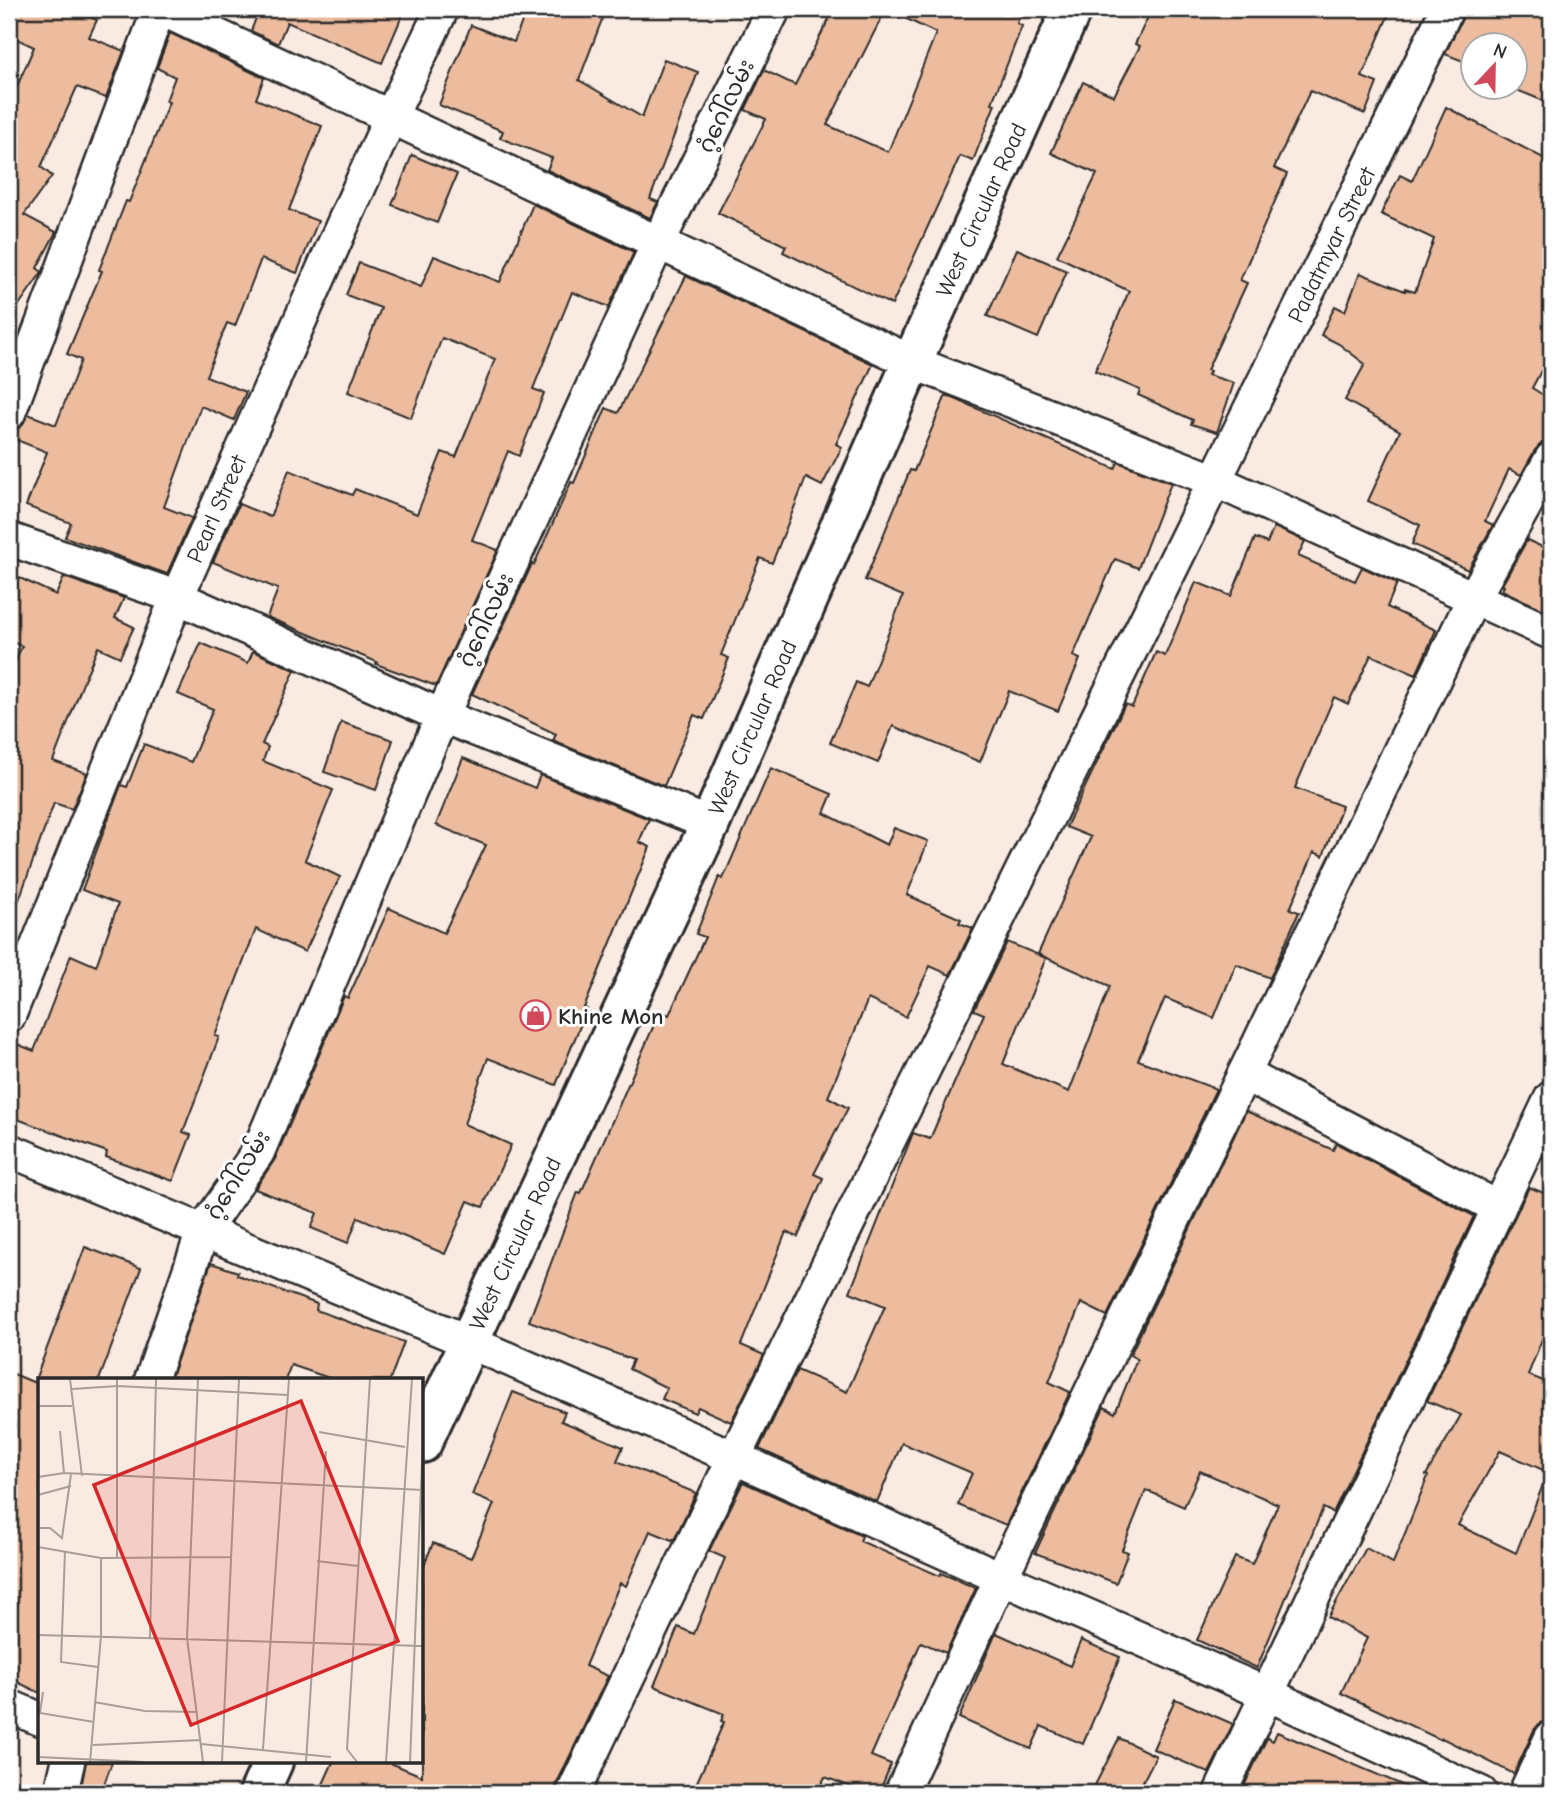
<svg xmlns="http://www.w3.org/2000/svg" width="1560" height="1802" viewBox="0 0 1560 1802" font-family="'Comic Neue','Noto Sans Myanmar',sans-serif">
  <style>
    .building { fill: #edbc9e; stroke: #2b2b2b; stroke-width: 2; fill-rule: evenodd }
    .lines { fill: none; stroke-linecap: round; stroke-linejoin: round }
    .minor-casing { stroke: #2b2b2b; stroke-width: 37 }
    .tertiary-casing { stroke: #2b2b2b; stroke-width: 44 }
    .minor { stroke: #fff; stroke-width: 32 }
    .tertiary { stroke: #fff; stroke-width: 38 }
    .labels { text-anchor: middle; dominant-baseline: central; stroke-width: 6; stroke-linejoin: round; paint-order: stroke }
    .street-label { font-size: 23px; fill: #2b2b2b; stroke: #fff }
    .poi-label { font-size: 23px; font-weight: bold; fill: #2b2b2b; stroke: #fff; text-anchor: start }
    .inset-road { fill: none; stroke: #a79e99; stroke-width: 2 }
    .view { fill: #d62828; fill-opacity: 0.15; stroke: #d62828; stroke-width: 3.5 }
    .inset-edge { fill: none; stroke: #2b2b2b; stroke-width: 3.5 }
  </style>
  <rect width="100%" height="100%" fill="#faebe2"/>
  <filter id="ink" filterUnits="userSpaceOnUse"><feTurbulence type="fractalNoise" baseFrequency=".0143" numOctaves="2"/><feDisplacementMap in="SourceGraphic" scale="14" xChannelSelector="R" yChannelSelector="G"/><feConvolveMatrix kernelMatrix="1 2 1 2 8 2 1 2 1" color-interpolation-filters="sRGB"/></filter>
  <g filter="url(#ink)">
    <g class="building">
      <path d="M9,9H75L97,20L89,37L124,51L106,98L77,87L41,167L52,176L24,215L56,232L37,268L42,272L9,319V105L34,47L9,35Z"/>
      <path d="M255,9H405L382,63L287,22L278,44L251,31L259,10Z"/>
      <path d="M527,9H606L579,80L642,117L664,59L698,72L650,199L658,202L650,218L547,170L552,158L500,138L503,131L439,105L471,25L514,42Z"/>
      <path d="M834,9H1023L1017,23L1022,26L992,103L995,104L973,161L960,156L892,305L783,252L786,246L718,213L766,119L745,110L764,70L795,85ZM886,9L936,33L888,152L827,125Z"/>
      <path d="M1152,9H1391L1362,77L1377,83L1365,114L1310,91L1274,168L1287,174L1240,280L1247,283L1207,370L1210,371L1208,375L1234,383L1217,432L1191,424L1193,420L1138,395L1140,390L1095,371L1129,291L1057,256L1097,174L1051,153L1083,82L1114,96L1140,46L1135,44Z"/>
      <path d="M1465,9H1551V104L1512,88H1515V46H1473V71L1464,67L1466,62L1445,54L1463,17Z"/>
      <path d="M170,33L264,78L256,99L322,126L289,210L318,221L297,273L261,259L235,326L227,323L206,376L246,392L234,420L201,406L164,507L192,518L167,574L65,537L71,523L26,506L47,452L9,437L11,431L21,427L28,414L56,425L81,360L67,354L102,271L99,270L126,201L129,202L169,102L166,101L175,77L157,68Z"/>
      <path d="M1446,107L1551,162V352L1532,388L1551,400V441L1542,443L1535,450L1521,475L1509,469L1485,521L1493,525L1468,570L1412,544L1420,525L1368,501L1400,431L1345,400L1365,364L1339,344L1321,335L1335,306L1345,311L1360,273L1405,291V289L1415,292L1434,239L1381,214L1400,175L1412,181Z"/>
      <path d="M412,155L457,174L437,223L392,205Z"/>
      <path d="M533,204L634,252L609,307L572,292L533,389L544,393L519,456L508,451L472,540L498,550L436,686L376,664L377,662L267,617L278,589L213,562L239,504L270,517L289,470L352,495L355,489L417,514L442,452L456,457L495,359L442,338L411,418L348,392L381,308L346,295L359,263L421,287L434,256L500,282Z"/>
      <path d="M1017,249L1067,271L1038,338L987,316Z"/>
      <path d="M686,276L873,364L836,444L842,447L822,486L806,478L772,563L760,558L721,655L729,658L704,719L694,715L664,786L553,741L556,734L472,694L532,564L534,565L571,482L574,483L606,408L618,413Z"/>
      <path d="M946,395L1115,469L1118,462L1171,483L1138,568L1115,559L1073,656L1080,659L1058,711L1009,691L980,762L893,726L878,763L830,743L856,682L867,687L903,596L865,580L910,470L914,471Z"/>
      <path d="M1274,527L1305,541L1298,556L1355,581L1362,567L1397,583L1387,607L1436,630L1416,675L1371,655L1348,704L1334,697L1295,788L1342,806L1323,856L1314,852L1290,909L1299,912L1270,978L1236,964L1214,1018L1165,998L1138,1060L1216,1089L1107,1316L1081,1303L1049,1382L1070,1392L1006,1525L958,1505L972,1473L902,1443L877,1502L759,1449L797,1370L847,1392L885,1306L850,1292L913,1133L930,1139L984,1014L974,1010L1007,942L1046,958L1003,1064L1069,1092L1110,986L1038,954L1091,837L1066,827L1125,704L1132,707L1156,652L1165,656L1196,582L1231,596L1255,538L1267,543Z"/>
      <path d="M1527,540L1551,551V600L1546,611L1502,590L1504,586L1502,585Z"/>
      <path d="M9,573L56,595L64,577L124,598L115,618L134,627L120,657L98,647L85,678L53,761L87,773L72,809L54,803L12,919L9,918V675L22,646L9,641Z"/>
      <path d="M201,643L248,663L253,651L295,670L262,744L268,747L263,761L333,790L305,860L340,877L305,952L256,929L215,1036L219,1037L183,1132L191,1135L173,1181L106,1157L107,1152L9,1116V1063L17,1044L34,1051L71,955L96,966L118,904L82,890L121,785L127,787L144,744L191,762L213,709L178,694Z"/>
      <path d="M341,722L393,740L376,790L324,772Z"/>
      <path d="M463,758L535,788L540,775L649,819L639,842L650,847L584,1008L587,1009L556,1085L488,1058L464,1124L511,1145L483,1207L468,1201L445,1254L358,1217L348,1243L311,1228L317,1213L255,1189L275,1159L344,996L348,998L389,908L444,933L486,845L436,825Z"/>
      <path d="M771,768L832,794L824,813L887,845L894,828L928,841L907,895L961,919L959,923L973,928L950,975L930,966L906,1017L868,999L828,1097L848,1108L814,1174L823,1178L798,1237L786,1232L741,1345L764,1355L731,1422L698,1407L695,1413L662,1399L667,1388L629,1369L633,1360L529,1321L578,1192L581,1193L660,1011L669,1015L705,937L696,934L719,877L723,879Z"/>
      <path d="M1246,1111L1333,1150L1336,1143L1474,1216L1333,1513L1323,1508L1257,1668L1197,1640L1235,1557L1252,1564L1278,1504L1200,1471L1184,1507L1146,1490L1122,1550L1128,1552L1116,1583L1035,1553L1104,1407L1115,1413L1137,1359L1130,1355Z"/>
      <path d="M1529,1187L1551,1196V1316L1528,1375L1551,1384V1712L1547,1721L1540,1723L1534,1730L1514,1774L1442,1738L1441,1740L1341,1693L1367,1638L1328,1617L1366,1548L1393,1563L1428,1476L1426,1475L1461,1415L1427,1401ZM1500,1451L1548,1472L1516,1553L1458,1525Z"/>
      <path d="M85,1247L141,1268L99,1380H35Z"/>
      <path d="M211,1263L238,1272L237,1275L317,1304L316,1310L404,1342L390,1380H335L291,1365L285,1380H170Z"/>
      <path d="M9,1372L40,1385V1693L9,1678Z"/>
      <path d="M513,1392L565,1412L561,1421L623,1447L617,1461L696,1493L675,1538L672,1540L650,1531L626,1586L620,1583L585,1666L608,1676L556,1785L555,1793H319L333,1762H388L422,1776V1570L433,1543L471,1558L494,1504L472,1495Z"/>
      <path d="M743,1482L862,1536L860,1541L940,1576L941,1573L976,1588L946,1653L921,1642L871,1756L891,1764L879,1793H867L825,1777L817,1793H692L724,1722L721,1721L724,1714L654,1686L678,1627L694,1634L725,1558L709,1551Z"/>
      <path d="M996,1633L1070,1666L1081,1640L1120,1657L1083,1744L1041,1726L1031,1749L959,1718Z"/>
      <path d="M1175,1699L1233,1724L1209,1773L1153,1749Z"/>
      <path d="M1277,1732L1421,1793H1254L1243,1788L1267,1738L1273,1741Z"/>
      <path d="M1119,1738L1156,1756L1137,1793H1091Z"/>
      <path d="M86,1762H112L101,1793H80Z"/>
    </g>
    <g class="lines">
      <defs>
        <g id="minor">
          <path d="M161,9L912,362L1216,481L1551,633"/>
          <path d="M9,413L159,9"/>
          <path d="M9,539L177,597L442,716L710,824"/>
          <path id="s1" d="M9,1016L177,597L391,116L442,9"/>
          <path d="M1244,1074L1499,1208"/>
          <path d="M9,1150L469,1342L733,1457L1001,1578L1267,1694L1481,1793"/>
          <path d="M151,1380L203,1231L258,1152L442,716L658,243L774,9"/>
          <path d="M9,1706L40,1719"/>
          <path d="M61,1793L68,1762"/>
          <path id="s2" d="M573,1793C857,1195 1156,604 1447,9"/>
          <path d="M901,1793L1001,1578L1473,599L1551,459"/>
          <path d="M1220,1793L1551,1098"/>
          <path d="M1525,1793L1551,1738"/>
        </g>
        <g id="tertiary">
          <path id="s3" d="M422,1443L710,824L912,362L1072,9"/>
          <path d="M259,1793L273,1762"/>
        </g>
      </defs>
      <use href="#minor" class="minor-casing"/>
      <use href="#tertiary" class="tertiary-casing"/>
      <use href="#minor" class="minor"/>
      <use href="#tertiary" class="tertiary"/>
    </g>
  </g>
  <defs>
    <symbol id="shop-ring" viewBox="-11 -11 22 22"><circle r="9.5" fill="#fff" stroke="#d1495b" stroke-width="1.5"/><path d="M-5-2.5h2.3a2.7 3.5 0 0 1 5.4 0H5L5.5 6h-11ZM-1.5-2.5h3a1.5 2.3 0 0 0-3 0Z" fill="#d1495b"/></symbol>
  </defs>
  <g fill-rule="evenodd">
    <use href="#shop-ring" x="518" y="998" width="35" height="35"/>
  </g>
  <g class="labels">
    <g class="street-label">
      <text transform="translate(726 106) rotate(-64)">ဂံ့ဂေါ်လမ်း</text>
      <text stroke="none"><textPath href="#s3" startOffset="1354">West Circular Road</textPath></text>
      <text stroke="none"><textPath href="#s2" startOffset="1724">Padatmyar Street</textPath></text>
      <text stroke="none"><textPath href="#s1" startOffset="548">Pearl Street</textPath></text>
      <text transform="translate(486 620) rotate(-65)">ဂံ့ဂေါ်လမ်း</text>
      <text stroke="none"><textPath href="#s3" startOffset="788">West Circular Road</textPath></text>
      <text transform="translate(238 1175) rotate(-58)">ဂံ့ဂေါ်လမ်း</text>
      <text stroke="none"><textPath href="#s3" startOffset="220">West Circular Road</textPath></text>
    </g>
    <g class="poi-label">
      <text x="558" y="1016">Khine Mon</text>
    </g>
  </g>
  <g transform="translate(38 1378)">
    <rect width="385" height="385" fill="#faebe2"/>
    <path class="inset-road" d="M32,1L44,98M79,1V179M160,1L149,260L165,384M34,11L80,8L250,17M0,28H34M22,53L26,95M281,54L367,69M0,99L26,95L385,112M0,117L33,108M0,150H12L24,160L33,96M0,169L63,180L194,179M27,173L23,284L60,289M279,183L320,188M0,257L385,268M112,260L118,1M5,314L2,335L56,344M56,324L107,333L159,334M163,366L293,379M55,367L163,362M225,371L251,1M0,379L107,384M52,384L63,258V180M184,384L201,1M268,384L288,73M319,384L309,371L332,1M348,384L374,1M372,384L385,59"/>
    <path class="view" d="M263,23L360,263L153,347L56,107Z"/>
    <rect width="385" height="385" class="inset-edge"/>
  </g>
  <rect width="1560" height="1802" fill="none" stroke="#fff" stroke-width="35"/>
  <rect x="18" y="18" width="1525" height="1767" fill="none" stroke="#2b2b2b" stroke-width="2.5" filter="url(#ink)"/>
  <g transform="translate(1494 66) rotate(22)"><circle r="33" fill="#ffffff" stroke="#aaaaaa" stroke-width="2"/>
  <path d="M0-5L12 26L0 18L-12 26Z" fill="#d1495b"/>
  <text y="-10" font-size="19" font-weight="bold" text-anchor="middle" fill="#2b2b2b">N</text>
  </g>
</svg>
